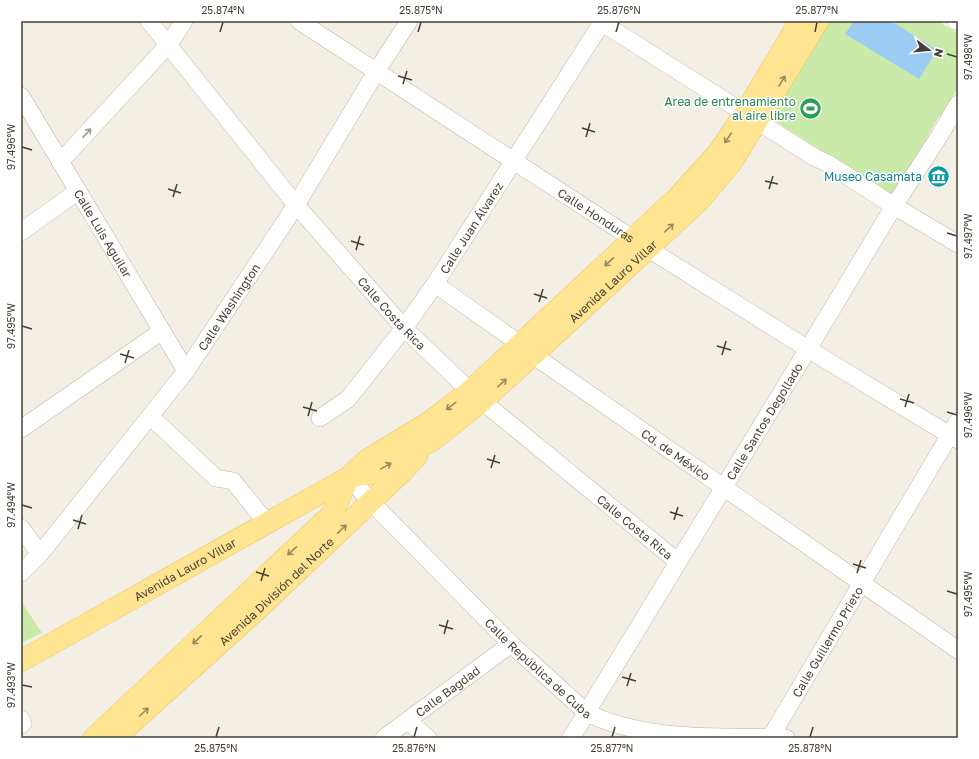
<svg xmlns="http://www.w3.org/2000/svg" width="979" height="759" viewBox="0 0 979 759" font-family="'Golos Text',sans-serif">
  <style>
    .green { fill: #caeaaa }
    .water { fill: #9cccf4 }
    .lines { fill: none; stroke-linecap: round; stroke-linejoin: round }
    .minor-casing { stroke: #bfb8a6; stroke-width: 18 }
    .major-casing { stroke: #eac65b; stroke-width: 22 }
    .minor { stroke: #fff; stroke-width: 17 }
    .major { stroke: #ffe591; stroke-width: 21 }
    .oneway { stroke: #998a5e }
    .oneway2 { stroke: #a29f9a }
    .ticks { fill: none; stroke: #463f34; stroke-width: 1.5 }
    .labels { text-anchor: middle; dominant-baseline: central; stroke-width: 3; stroke-linejoin: round; paint-order: stroke }
    .leisure-label { font-size: 12px; fill: #27864d; stroke: #fff; text-anchor: end }
    .culture-label { font-size: 12px; fill: #0d838f; stroke: #fff; text-anchor: end }
    .street-label { font-size: 12px; fill: #463f34; stroke: #fff }
    .neatline { fill: none; stroke: #463f34; stroke-width: 1.5 }
    .ticks-label { font-size: 10px; text-anchor: middle; fill: #463f34 }
  </style>
  <rect width="100%" height="100%" fill="#f3efe4"/>
  <g class="green">
    <path d="M825,21H938L958,34V87L941,117L939,116L894,197L767,116Z"/>
    <path d="M21,601L42,633L21,643Z"/>
  </g>
  <path class="water" d="M854,21H891L937,50L919,79L845,34Z"/>
  <g class="lines">
    <defs>
      <g id="minor">
        <path id="s1" d="M149,21L296,205L404,328L470,391L678,562"/>
        <path id="s2" d="M299,21L647,248L808,349L958,440"/>
        <path d="M599,21L814,157L827,163L894,206L958,244"/>
        <path d="M956,21L958,22"/>
        <path id="s3" d="M21,96L186,371"/>
        <path d="M60,162L169,44L184,21"/>
        <path d="M21,232L78,191"/>
        <path id="s4" d="M435,284L520,344L533,355L958,650"/>
        <path d="M150,416L216,478L233,481L267,523"/>
        <path id="s5" d="M320,418L348,399L404,328L435,284L603,21"/>
        <path d="M21,429L162,331"/>
        <path id="s6" d="M349,477L371,502L511,644L587,713C648,742 721,736 786,738"/>
        <path d="M21,528L40,554"/>
        <path id="s7" d="M21,573L40,554L186,371L296,205L376,72L409,21"/>
        <path d="M21,719L23,723L21,725"/>
        <path d="M408,721L428,738"/>
        <path id="s8" d="M384,738L511,644"/>
        <path id="s9" d="M571,738L808,349L894,206L940,135L958,104"/>
        <path id="s10" d="M770,738L958,421"/>
      </g>
      <g id="major">
        <path id="s11" d="M349,477L374,473L433,440L482,401L533,355L699,201L732,162L818,21"/>
        <path id="s12" d="M21,661L349,477L367,460L428,423L470,391L678,197L718,153L745,113L800,21"/>
        <path d="M94,738L332,514L349,477"/>
        <path id="s13" d="M115,738L259,608L403,471L417,456"/>
      </g>
    </defs>
    <use href="#minor" class="minor-casing"/>
    <use href="#major" class="major-casing"/>
    <use href="#minor" class="minor"/>
    <use href="#major" class="major"/>
  </g>
  <defs><path id="oneway-shaft" d="M-6 0H5M1.5-3L5.5 0L1.5 3" fill="none" stroke-width="1.6" stroke-linecap="round" stroke-linejoin="round"/></defs>
  <g class="oneway">
    <use href="#oneway-shaft" transform="translate(782 81) rotate(-59)"/>
    <use href="#oneway-shaft" transform="translate(728 138) rotate(124)"/>
    <use href="#oneway-shaft" transform="translate(669 228) rotate(-42)"/>
    <use href="#oneway-shaft" transform="translate(609 262) rotate(137)"/>
    <use href="#oneway-shaft" transform="translate(502 383) rotate(-42)"/>
    <use href="#oneway-shaft" transform="translate(451 406) rotate(142)"/>
    <use href="#oneway-shaft" transform="translate(386 466) rotate(-29)"/>
    <use href="#oneway-shaft" transform="translate(342 529) rotate(-44)"/>
    <use href="#oneway-shaft" transform="translate(292 551) rotate(137)"/>
    <use href="#oneway-shaft" transform="translate(197 640) rotate(137)"/>
    <use href="#oneway-shaft" transform="translate(144 712) rotate(-42)"/>
  </g>
  <use class="oneway2" href="#oneway-shaft" transform="translate(87 133) rotate(-47)"/>
  <path class="ticks" d="M220,32L223,22M418,32L421,22M616,32L619,22M815,32L817,22M947,54L957,57M398,76L412,80M403,84L407,71M582,128L595,132M586,137L590,123M22,147L32,150M765,181L778,184M168,189L181,193M769,189L773,176M173,197L177,184M947,233L957,236M351,241L364,245M356,250L360,236M534,294L547,298M539,302L543,289M22,326L32,329M717,346L731,350M120,354L134,358M722,355L726,341M125,363L129,350M900,399L914,403M303,407L317,411M905,407L909,394M947,412L957,415M308,416L312,402M487,459L500,463M491,468L495,455M22,505L32,508M670,512L683,516M73,520L86,524M674,520L678,507M78,529L82,515M853,564L866,568M256,572L269,576M857,573L861,560M261,581L265,568M947,591L957,594M439,625L453,629M444,634L448,620M622,677L636,681M22,685L32,687M627,686L631,673M216,737L219,727M414,737L417,727M612,737L615,727M810,737L813,727"/>
  <defs>
    <symbol id="stadium-disc" viewBox="-11 -11 22 22"><circle r="9.5" fill="#2e9e5b" stroke="#fff"/><path d="M0-5a6.5 5 0 1 0 0 10a6.5 5 0 1 0 0-10ZM-3.5-1.8h7v3.6h-7Z" fill="#fff"/></symbol>
    <symbol id="museum-disc" viewBox="-11 -11 22 22"><circle r="9.5" fill="#0f9aa8" stroke="#fff"/><path d="M0-6L6-3V-2H-6V-3ZM-5-1h2V3h-2ZM-1-1h2V3h-2ZM3-1h2V3H3ZM-6 4H6V6H-6Z" fill="#fff"/></symbol>
  </defs>
  <g fill-rule="evenodd">
    <use href="#stadium-disc" x="798" y="96" width="25" height="25"/>
    <use href="#museum-disc" x="926" y="164" width="25" height="25"/>
  </g>
  <g class="labels">
    <g class="leisure-label">
      <text x="796" y="101">Area de entrenamiento<tspan x="796" dy="14">al aire libre</tspan></text>
    </g>
    <g class="culture-label">
      <text x="922" y="176">Museo Casamata</text>
    </g>
    <g class="street-label">
      <text stroke="none"><textPath href="#s2" startOffset="355">Calle Honduras</textPath></text>
      <text stroke="none"><textPath href="#s5" startOffset="245">Calle Juan Álvarez</textPath></text>
      <text stroke="none"><textPath href="#s3" startOffset="160">Calle Luis Aguilar</textPath></text>
      <text stroke="none"><textPath href="#s11" startOffset="333">Avenida Lauro Villar</textPath></text>
      <text stroke="none"><textPath href="#s7" startOffset="338">Calle Washington</textPath></text>
      <text stroke="none"><textPath href="#s1" startOffset="380">Calle Costa Rica</textPath></text>
      <text stroke="none"><textPath href="#s9" startOffset="371">Calle Santos Degollado</textPath></text>
      <text stroke="none"><textPath href="#s4" startOffset="295">Cd. de México</textPath></text>
      <text stroke="none"><textPath href="#s1" startOffset="704">Calle Costa Rica</textPath></text>
      <text stroke="none"><textPath href="#s12" startOffset="188">Avenida Lauro Villar</textPath></text>
      <text stroke="none"><textPath href="#s13" startOffset="218">Avenida División del Norte</textPath></text>
      <text stroke="none"><textPath href="#s10" startOffset="112">Calle Guillermo Prieto</textPath></text>
      <text stroke="none"><textPath href="#s6" startOffset="269">Calle República de Cuba</textPath></text>
      <text stroke="none"><textPath href="#s8" startOffset="79">Calle Bagdad</textPath></text>
    </g>
  </g>
  <rect width="979" height="759" fill="none" stroke="#ffffff" stroke-width="44"/>
  <g transform="translate(929 50) rotate(106)" stroke="#ffffff" stroke-width="3" paint-order="stroke">
  <path d="M0-3L7 15L0 10L-7 15Z" fill="#463f34"/>
  <text y="-6" font-size="11" font-weight="bold" text-anchor="middle" fill="#463f34">N</text>
  </g>
  <rect x="22" y="22" width="935" height="715" class="neatline"/>
  <g class="ticks-label">
    <text x="223" y="14">25.874°N</text>
    <text x="421" y="14">25.875°N</text>
    <text x="619" y="14">25.876°N</text>
    <text x="817" y="14">25.877°N</text>
    <text transform="translate(968 57) rotate(-90)" y="4">97.498°W</text>
    <text transform="translate(11 147) rotate(-90)" y="4">97.496°W</text>
    <text transform="translate(968 236) rotate(-90)" y="4">97.497°W</text>
    <text transform="translate(11 326) rotate(-90)" y="4">97.495°W</text>
    <text transform="translate(968 415) rotate(-90)" y="4">97.496°W</text>
    <text transform="translate(11 505) rotate(-90)" y="4">97.494°W</text>
    <text transform="translate(968 594) rotate(-90)" y="4">97.495°W</text>
    <text transform="translate(11 685) rotate(-90)" y="4">97.493°W</text>
    <text x="216" y="752">25.875°N</text>
    <text x="414" y="752">25.876°N</text>
    <text x="612" y="752">25.877°N</text>
    <text x="810" y="752">25.878°N</text>
  </g>
</svg>
